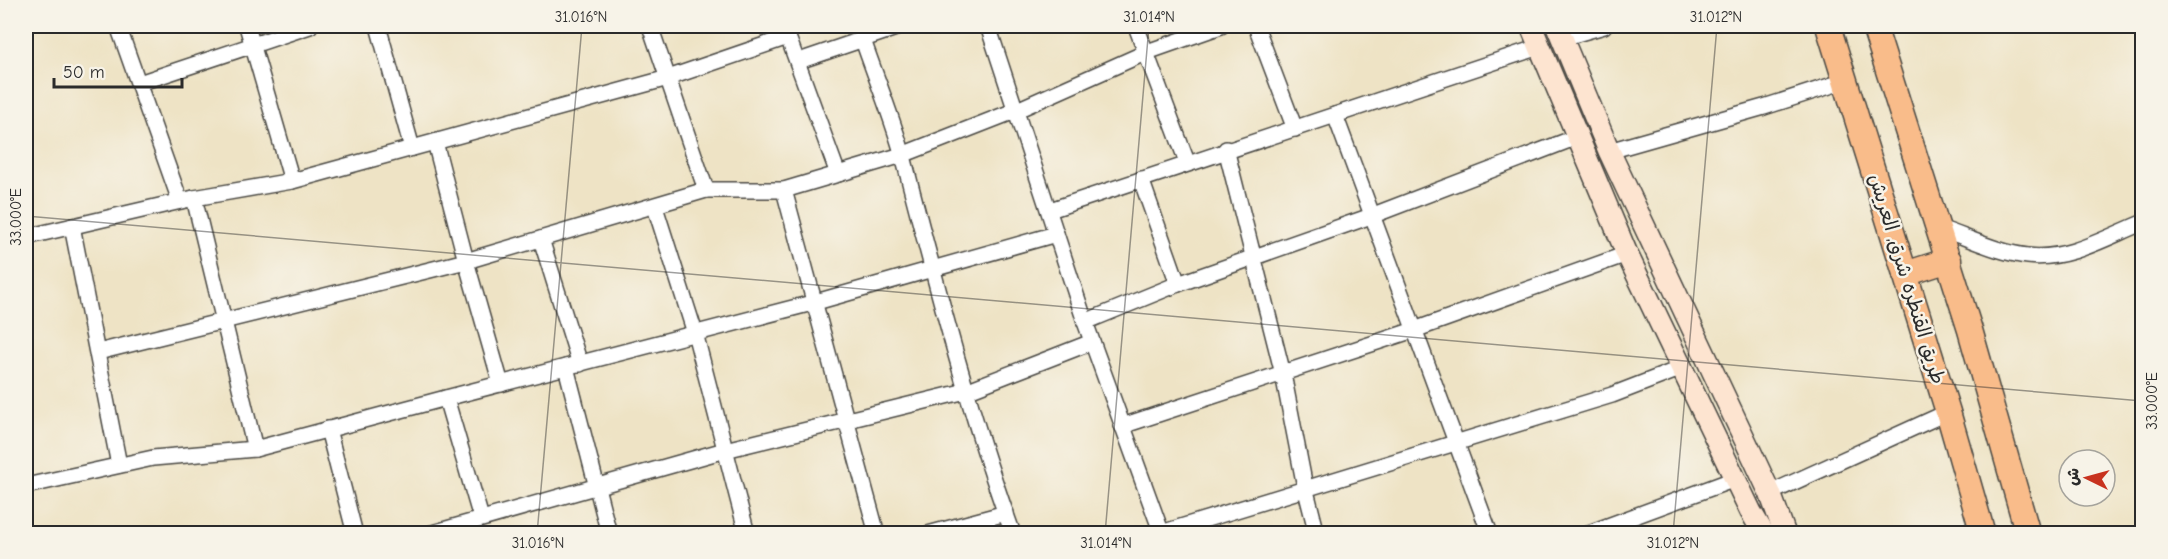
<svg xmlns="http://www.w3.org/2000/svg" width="2168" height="559" viewBox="0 0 2168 559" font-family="'Comic Neue','Playpen Sans Arabic',sans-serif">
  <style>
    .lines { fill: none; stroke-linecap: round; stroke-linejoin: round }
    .minor-casing { stroke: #484742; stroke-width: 18 }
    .secondary-casing { stroke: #484742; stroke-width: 24 }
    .trunk-casing { stroke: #484742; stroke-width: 27 }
    .minor { stroke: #fff; stroke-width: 15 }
    .secondary { stroke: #fde4d0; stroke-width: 21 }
    .trunk { stroke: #f9bc8a; stroke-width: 24 }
    .ticks { fill: none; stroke: #2b2b2b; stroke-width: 1.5; stroke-opacity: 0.45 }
    .labels { text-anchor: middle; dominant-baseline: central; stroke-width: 5; stroke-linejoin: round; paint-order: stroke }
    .street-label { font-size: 20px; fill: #2b2b2b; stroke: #f7f3e8 }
    .neatline { fill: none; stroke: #2b2b2b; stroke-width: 2 }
    .ticks-label { font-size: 15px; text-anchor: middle; fill: #2b2b2b }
  </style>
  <rect width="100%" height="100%" fill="#f7f3e8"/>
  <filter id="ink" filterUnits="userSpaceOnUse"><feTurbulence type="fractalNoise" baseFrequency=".0167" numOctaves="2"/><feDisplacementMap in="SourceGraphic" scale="12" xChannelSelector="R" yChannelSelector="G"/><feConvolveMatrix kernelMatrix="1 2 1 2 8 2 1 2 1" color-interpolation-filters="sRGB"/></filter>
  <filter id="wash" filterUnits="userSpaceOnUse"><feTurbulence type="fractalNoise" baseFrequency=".008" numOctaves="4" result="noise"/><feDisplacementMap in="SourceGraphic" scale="24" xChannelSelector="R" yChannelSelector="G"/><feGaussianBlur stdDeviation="1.35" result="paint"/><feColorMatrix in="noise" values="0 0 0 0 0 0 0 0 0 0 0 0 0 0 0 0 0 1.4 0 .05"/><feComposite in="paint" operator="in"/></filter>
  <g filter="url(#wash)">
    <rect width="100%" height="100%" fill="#eee3c5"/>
  </g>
  <g filter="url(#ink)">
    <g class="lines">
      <defs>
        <g id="minor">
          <path d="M118,26L180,201"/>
          <path d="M247,26L292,181"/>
          <path d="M378,26L412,148"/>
          <path d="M650,26L706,190H784L902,155L1017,110L1147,52L1221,26"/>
          <path d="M784,26L838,174"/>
          <path d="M988,26L1085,322L1162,534"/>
          <path d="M1136,26L1187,162"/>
          <path d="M1256,26L1295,129"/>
          <path d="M1562,38L1604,26"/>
          <path d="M863,40C876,78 892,117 903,156C936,283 968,410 1013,534"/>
          <path d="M799,61L902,26"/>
          <path d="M139,83L310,26"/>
          <path d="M1335,115L1490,534"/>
          <path d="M435,142L466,261L501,384"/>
          <path d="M1226,149L1283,374L1305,487L1317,534"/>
          <path d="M1609,151L1764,107L1845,81"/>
          <path d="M1141,179L1178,284"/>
          <path d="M784,190L877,534"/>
          <path d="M194,198L255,449"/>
          <path d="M655,207L695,333L747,534"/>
          <path d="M1050,210L1539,47"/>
          <path d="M72,226L119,465"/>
          <path d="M1939,228C1967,237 1998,253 2028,256C2067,261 2107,237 2142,223"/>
          <path d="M26,237L194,198L292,181L668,78L788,37"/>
          <path d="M541,239L580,364"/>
          <path d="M1085,322L1178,284L1371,216L1577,137"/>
          <path d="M98,352L466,261L706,190"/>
          <path d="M566,367L609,534"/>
          <path d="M1122,426L1417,329L1627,254"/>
          <path d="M328,429L355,534"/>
          <path d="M26,486L153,458L255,449L446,398"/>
          <path d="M1770,493L1948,412"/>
          <path d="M481,518L446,398L816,302L1056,234"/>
          <path d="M1161,533L1612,395L1682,368"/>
          <path d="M429,534L725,450L966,391L1092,342"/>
          <path d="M928,534L1006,513"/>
          <path d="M1586,534L1735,479"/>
        </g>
        <g id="secondary">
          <path d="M1531,26L1627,254L1751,512L1764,534"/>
          <path d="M1557,26L1609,151L1770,493L1785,534"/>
        </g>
        <g id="trunk">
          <path d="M1828,26L1948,412L1983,534"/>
          <path d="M1874,26L1970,330L2028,534"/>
          <path d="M1905,274L1949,260"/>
        </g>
      </defs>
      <use href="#minor" class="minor-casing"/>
      <use href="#secondary" class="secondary-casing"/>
      <use href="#trunk" class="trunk-casing"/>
      <use href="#minor" class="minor"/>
      <use href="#secondary" class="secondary"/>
      <use href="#trunk" class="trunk"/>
    </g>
  </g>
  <path class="ticks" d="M26,216L2142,401M537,534L582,26M1105,534L1149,26M1673,534L1717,26"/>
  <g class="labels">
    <g class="street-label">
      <text transform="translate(1907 279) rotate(73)">طريق القنطره شرق, العريش</text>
    </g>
  </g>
  <rect width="2168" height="559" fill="none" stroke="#f7f3e8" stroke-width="66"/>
  <g transform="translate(2087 478) rotate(275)"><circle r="28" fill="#f7f3e8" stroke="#a5a39c" stroke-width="1.5"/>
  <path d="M0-4.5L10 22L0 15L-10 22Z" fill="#c8321e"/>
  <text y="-9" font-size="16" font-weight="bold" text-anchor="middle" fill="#2b2b2b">ش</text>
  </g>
  <path d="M54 78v9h128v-9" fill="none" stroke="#2b2b2b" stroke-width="3"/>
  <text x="63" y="78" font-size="18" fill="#2b2b2b" stroke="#f7f3e8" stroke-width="4.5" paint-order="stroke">50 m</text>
  <rect x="33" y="33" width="2102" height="493" class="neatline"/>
  <g class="ticks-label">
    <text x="581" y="22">31.016°N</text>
    <text x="1149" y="22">31.014°N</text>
    <text x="1716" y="22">31.012°N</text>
    <text transform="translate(16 217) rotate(-90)" y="5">33.000°E</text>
    <text transform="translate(2152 401) rotate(-90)" y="5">33.000°E</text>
    <text x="538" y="548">31.016°N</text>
    <text x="1106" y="548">31.014°N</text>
    <text x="1673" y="548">31.012°N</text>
  </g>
</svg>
